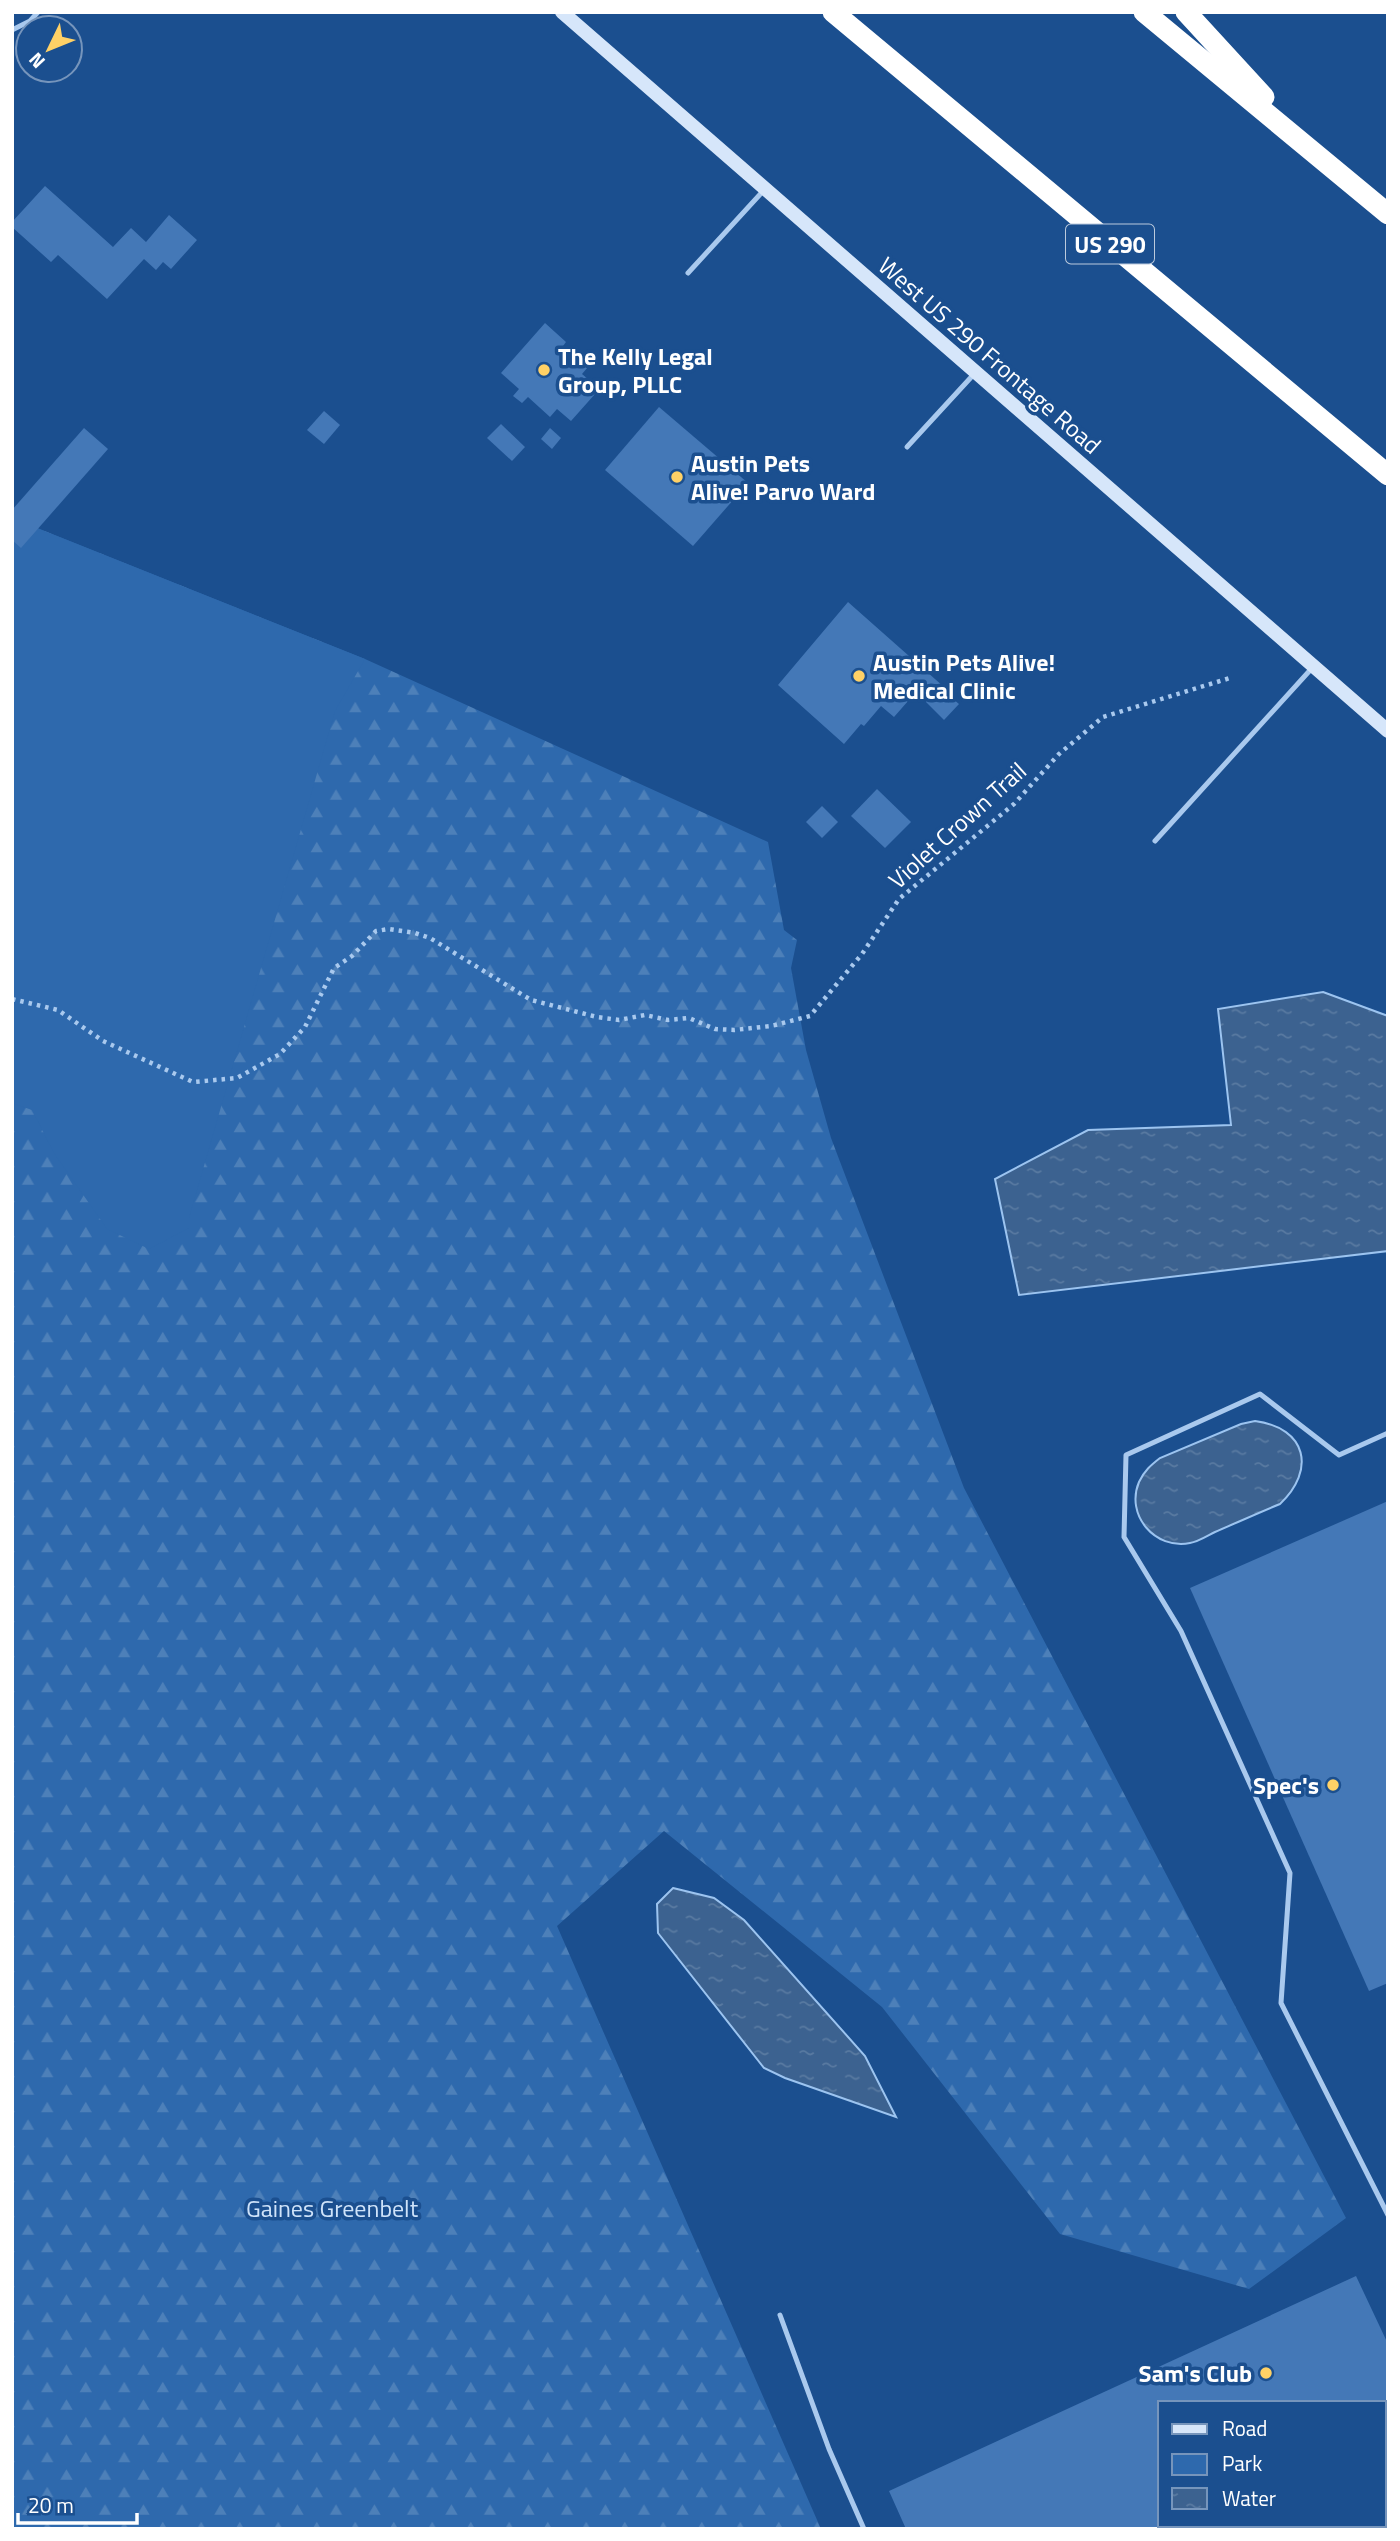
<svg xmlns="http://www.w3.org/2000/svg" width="1400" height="2541" viewBox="0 0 1400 2541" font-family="'Titillium Web',sans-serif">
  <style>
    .forest { fill: url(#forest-firs) }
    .park { fill: #2e69ad }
    .water { fill: url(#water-ripples); stroke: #9cc4f0; stroke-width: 2 }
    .building { fill: #4478b7; fill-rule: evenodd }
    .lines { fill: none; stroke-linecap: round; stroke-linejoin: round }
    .path { stroke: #a9c9ee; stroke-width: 4.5; stroke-dasharray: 3.5 5; stroke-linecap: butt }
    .service { stroke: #a9c9ee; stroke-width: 5 }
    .secondary { stroke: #d6e6fa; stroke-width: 14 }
    .motorway { stroke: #fff; stroke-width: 21 }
    .poi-dot { fill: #ffd166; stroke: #1b4f8f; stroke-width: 2.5 }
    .labels { text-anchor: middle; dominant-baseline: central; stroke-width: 7; stroke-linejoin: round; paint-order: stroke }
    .shield { fill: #1b4f8f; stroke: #bbcadd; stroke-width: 2 }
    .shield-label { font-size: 23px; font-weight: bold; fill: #fff }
    .street-label { font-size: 24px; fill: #fff; stroke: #1b4f8f }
    .poi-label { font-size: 24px; font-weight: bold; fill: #fff; stroke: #1b4f8f; text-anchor: start }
    .park-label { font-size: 24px; fill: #cfe3fa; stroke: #1b4f8f }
  </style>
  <defs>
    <pattern id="forest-firs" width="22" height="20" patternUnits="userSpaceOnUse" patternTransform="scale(1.75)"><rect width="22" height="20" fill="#2e69ad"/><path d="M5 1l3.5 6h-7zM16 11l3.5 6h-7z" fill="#4d80b9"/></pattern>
    <pattern id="water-ripples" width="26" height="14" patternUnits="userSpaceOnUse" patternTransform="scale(1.75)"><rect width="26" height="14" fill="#3c6290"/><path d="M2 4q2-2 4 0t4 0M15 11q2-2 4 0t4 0" fill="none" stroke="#597aa1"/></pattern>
  </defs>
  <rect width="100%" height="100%" fill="#1b4f8f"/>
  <path class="forest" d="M12,518L365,659L768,842L784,930L797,940L791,968L806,1050L831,1138L964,1488L1346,2218L1249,2289L1060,2234L882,2007L664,1831L557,1926L821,2529H12Z"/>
  <path class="park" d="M12,518L365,659L335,711L189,1218V1228L149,1249L107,1229L54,1153L32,1110L12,1103Z"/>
  <g class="water">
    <path d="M1323,992L1388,1016V1251L1019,1295L995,1179L1088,1130L1231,1125L1218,1009Z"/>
    <path d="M1255,1421C1307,1428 1316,1470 1280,1504C1258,1513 1236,1523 1215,1532C1207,1536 1198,1542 1190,1543C1155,1550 1125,1515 1139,1482C1144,1471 1151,1465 1160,1458L1241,1424Z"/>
    <path d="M673,1888L714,1898L744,1920L865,2056L896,2117L785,2078L764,2068L658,1933L657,1904Z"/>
  </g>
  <g class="building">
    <path d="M45,186L113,247L131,228L146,242L169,215L197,240L171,269L163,262L156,270L144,259L107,299L58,255L51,262L12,227V222Z"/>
    <path d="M545,323L566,342L563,346L588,367L582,374L596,386L591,390L595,394L571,421L557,409L550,417L528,397L522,403L513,396L519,389L501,373Z"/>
    <path d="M659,407L748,483L693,546L605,470Z"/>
    <path d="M324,411L340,425L324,444L307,430Z"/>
    <path d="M501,424L525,447L512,461L487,438Z"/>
    <path d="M84,428L108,449L21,548L12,540V510Z"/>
    <path d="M550,428L561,438L552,449L541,439Z"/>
    <path d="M848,602L944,687L942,690L959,704L944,720L916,692L894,717L881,706L864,726L861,724L844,744L778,685Z"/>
    <path d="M877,789L911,822L885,848L851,816Z"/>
    <path d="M822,806L838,822L822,838L806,822Z"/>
    <path d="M1388,1501V1983L1369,1991L1190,1588Z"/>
    <path d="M1356,2276L1388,2344V2529H906L889,2491ZM1160,2403H1384V2525H1160Z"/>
  </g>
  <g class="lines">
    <path class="path" d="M12,999L58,1010L103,1041L193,1082L237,1078L280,1054L305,1027L334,968L352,956L376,931L389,929L415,933L430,938L531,1000L597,1017L619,1020L645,1015L668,1020L689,1018L715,1029L734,1030L771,1026L810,1016L862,954L899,899L1014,804L1059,754L1103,717L1230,678"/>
    <g class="service">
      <path d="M12,30L30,21L38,12"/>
      <path d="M688,273L765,189"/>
      <path d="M907,447L975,373"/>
      <path d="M1155,841L1313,667"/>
      <path d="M1388,1433L1339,1455L1260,1394L1126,1455L1124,1537L1181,1631L1290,1873L1281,2003L1388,2215"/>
      <path d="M780,2315L829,2449L864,2529"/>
    </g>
    <path class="secondary" d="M562,12L1388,731"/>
    <g class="motorway">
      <path d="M833,12L1388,475"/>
      <path d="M1144,12L1388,214"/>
      <path d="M1186,12L1264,97"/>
    </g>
  </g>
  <g class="poi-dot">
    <circle cx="544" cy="370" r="7"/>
    <circle cx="677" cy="477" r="7"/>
    <circle cx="859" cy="676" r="7"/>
    <circle cx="1333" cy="1785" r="7"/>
    <circle cx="1266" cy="2373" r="7"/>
  </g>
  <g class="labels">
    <rect class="shield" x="1066" y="224.5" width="88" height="39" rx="5"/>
    <g class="shield-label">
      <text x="1110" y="244">US 290</text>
    </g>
    <g class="street-label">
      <text transform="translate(990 355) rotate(41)">West US 290 Frontage Road</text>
      <text transform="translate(957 825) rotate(-42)">Violet Crown Trail</text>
    </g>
    <g class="poi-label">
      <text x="558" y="356">The Kelly Legal<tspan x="558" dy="28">Group, PLLC</tspan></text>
      <text x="691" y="463">Austin Pets<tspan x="691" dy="28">Alive! Parvo Ward</tspan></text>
      <text x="873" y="662">Austin Pets Alive!<tspan x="873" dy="28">Medical Clinic</tspan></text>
      <text x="1319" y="1785" text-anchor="end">Spec's</text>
      <text x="1252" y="2373" text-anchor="end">Sam's Club</text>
    </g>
    <g class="park-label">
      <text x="332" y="2208">Gaines Greenbelt</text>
    </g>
  </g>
  <rect width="1400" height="2541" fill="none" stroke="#ffffff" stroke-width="28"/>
  <rect x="1158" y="2401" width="228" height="126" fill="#1b4f8f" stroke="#7695bc" stroke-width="2"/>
  <rect x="1172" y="2424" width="35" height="10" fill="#d6e6fa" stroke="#7695bc" stroke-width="2"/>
  <text x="1222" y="2436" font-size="21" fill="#ffffff">Road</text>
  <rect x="1172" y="2454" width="35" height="21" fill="#2e69ad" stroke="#7695bc" stroke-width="2"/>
  <text x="1222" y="2471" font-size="21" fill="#ffffff">Park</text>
  <rect x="1172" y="2488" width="35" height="21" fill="url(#water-ripples)" stroke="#7695bc" stroke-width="2"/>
  <text x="1222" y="2506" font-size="21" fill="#ffffff">Water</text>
  <g transform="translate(49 49) rotate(227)"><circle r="33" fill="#1b4f8f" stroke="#7695bc" stroke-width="2"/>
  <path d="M0-5L12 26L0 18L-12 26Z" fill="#ffd166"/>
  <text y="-10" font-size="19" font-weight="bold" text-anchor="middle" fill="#ffffff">N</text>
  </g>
  <path d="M18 2513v10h119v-10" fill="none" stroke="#ffffff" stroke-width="3.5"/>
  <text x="28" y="2513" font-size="21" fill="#ffffff" stroke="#1b4f8f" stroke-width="5" paint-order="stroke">20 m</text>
</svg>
